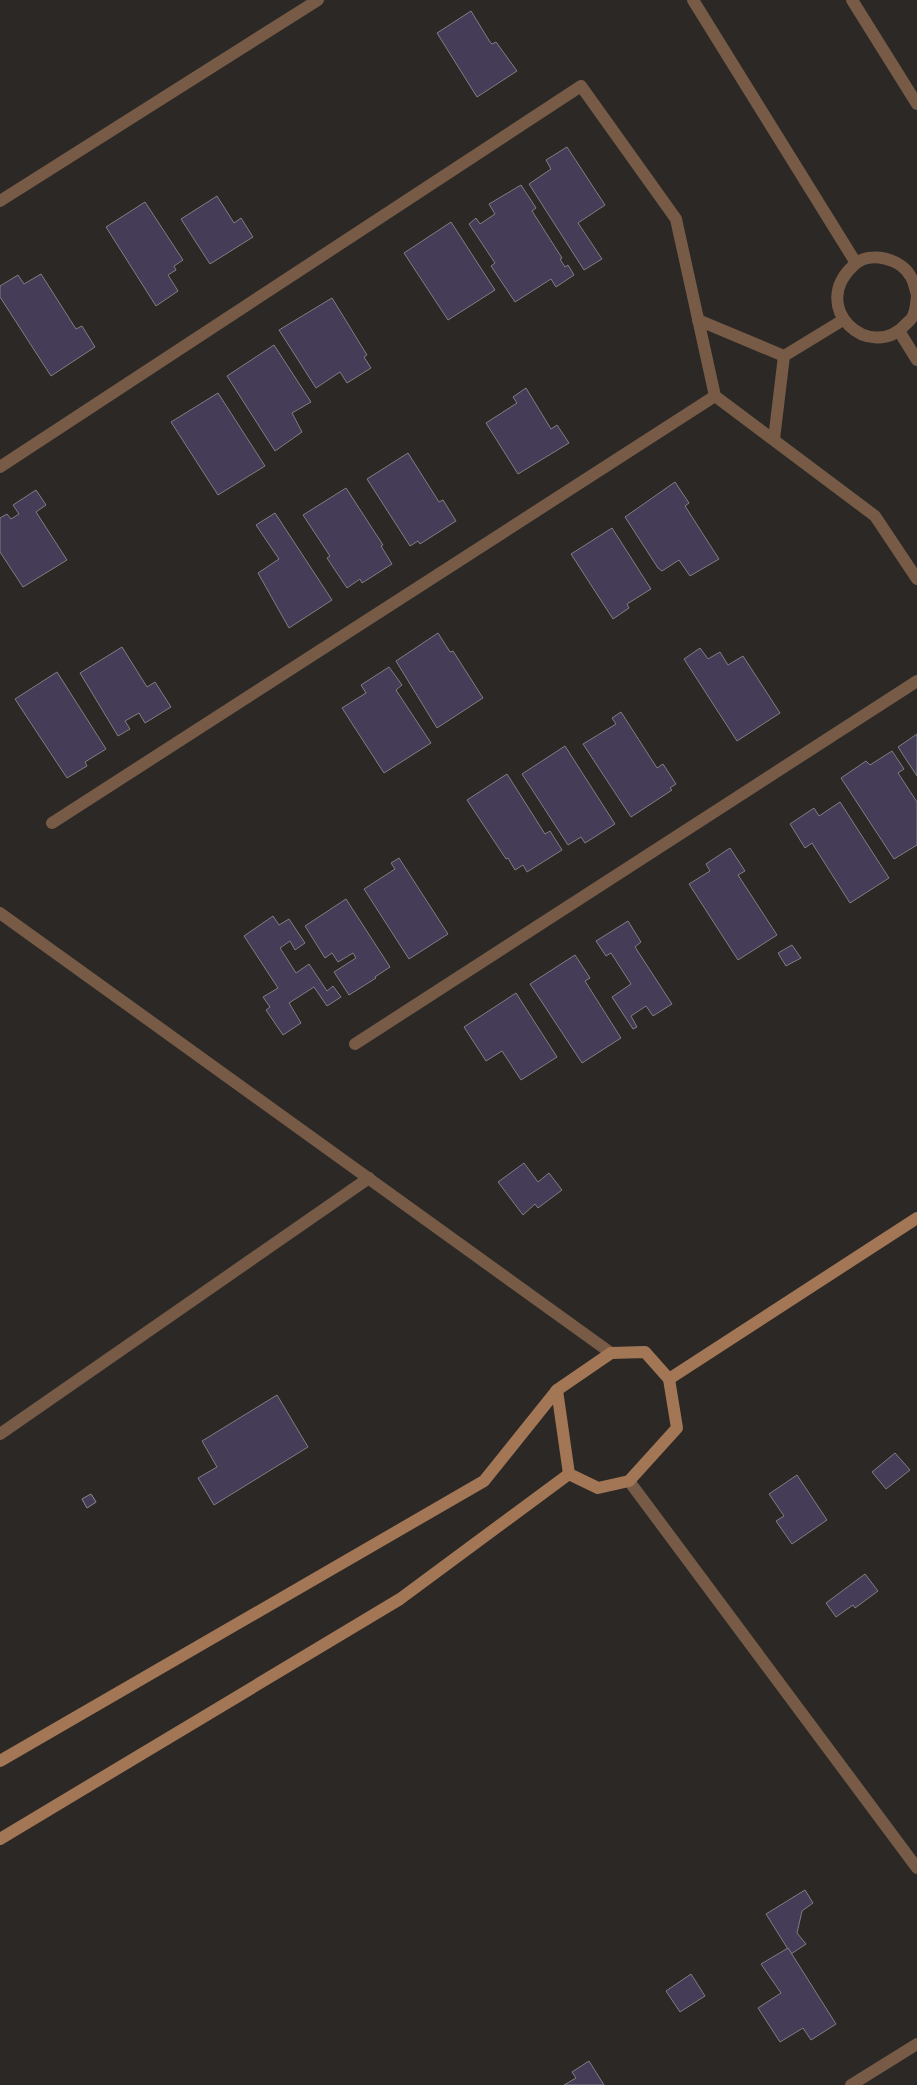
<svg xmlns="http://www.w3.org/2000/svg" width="917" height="2085" viewBox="0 0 917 2085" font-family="Quicksand,sans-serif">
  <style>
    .building { fill: #453c57; stroke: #7f7e82 }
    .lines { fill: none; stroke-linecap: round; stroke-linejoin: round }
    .street { stroke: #775b46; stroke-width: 12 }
    .secondary { stroke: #a37755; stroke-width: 12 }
  </style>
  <rect width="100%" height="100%" fill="#2b2825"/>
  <g class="building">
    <path d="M471,11L490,42L492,44L496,42L517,71L477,97L437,33Z"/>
    <path d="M567,147L605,205L578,223L602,259L584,270L529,184L551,169L546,160Z"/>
    <path d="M521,185L536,208L532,211L562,258L560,259L565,267L568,265L574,275L556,287L551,279L515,302L491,266L495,263L469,224L476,218L480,224L495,214L489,204Z"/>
    <path d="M217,196L234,223L241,218L253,237L210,264L181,219Z"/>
    <path d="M145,202L183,260L174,266L176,270L168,275L178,291L156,306L106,227Z"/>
    <path d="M451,222L495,290L448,320L404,253Z"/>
    <path d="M41,274L76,329L82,326L95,347L51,376L0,297V286L18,275L24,284Z"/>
    <path d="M332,298L367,355L364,357L371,368L347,383L340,372L316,388L279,330Z"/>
    <path d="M274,345L311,402L292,413L302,432L275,451L227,376Z"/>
    <path d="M526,388L551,429L557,425L569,443L518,474L486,423L517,403L513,397Z"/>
    <path d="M218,393L265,466L218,495L171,422Z"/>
    <path d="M408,453L439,502L443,500L456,521L420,544L418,541L410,546L367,479Z"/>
    <path d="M675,482L689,503L685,506L719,559L690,576L679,560L662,571L658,568L625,517Z"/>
    <path d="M346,488L383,545L381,546L392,564L362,583L360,579L347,588L327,558L330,556L303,515Z"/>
    <path d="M36,490L46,505L36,512L67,560L23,587L0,552V518L7,514L11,519L19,514L13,505Z"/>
    <path d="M275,513L332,600L289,628L258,573L279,559L256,525Z"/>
    <path d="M612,528L651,589L627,604L629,608L613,619L571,554Z"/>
    <path d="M438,633L450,652L453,651L483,698L437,728L396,661Z"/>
    <path d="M122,647L147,687L155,682L171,707L145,723L139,713L125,721L130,729L118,736L80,673Z"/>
    <path d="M700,648L708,659L720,652L728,665L743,656L780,713L737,741L684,659Z"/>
    <path d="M389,667L402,685L396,690L431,743L384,773L342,708L366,693L361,685Z"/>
    <path d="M57,672L106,749L85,762L87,766L67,778L15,699Z"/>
    <path d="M621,712L657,768L663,764L676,784L670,788L672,790L631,817L583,744L616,724L612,718Z"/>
    <path d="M917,734V776L898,747Z"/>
    <path d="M565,746L615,824L585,843L581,837L568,845L522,774Z"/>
    <path d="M892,751L904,769L898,773L917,802V845L894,859L841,778L866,761L870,765Z"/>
    <path d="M507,774L545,834L550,831L562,850L527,872L523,865L515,870L508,858L506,859L467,800Z"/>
    <path d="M840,802L889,878L850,903L812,843L805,848L790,824L814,808L819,816Z"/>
    <path d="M730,848L745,871L738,875L777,935L738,960L689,884L710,871L706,864Z"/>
    <path d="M399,858L448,934L409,959L364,889L395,869L391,863Z"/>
    <path d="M346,899L390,967L375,977L376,978L349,995L334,972L356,958L353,953L338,962L332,953L325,958L305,926Z"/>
    <path d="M273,916L279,925L289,919L305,943L295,950L290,941L280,948L296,973L309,964L327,991L333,986L341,997L327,1006L314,987L289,1003L301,1023L283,1035L266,1010L270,1007L263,997L278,988L244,936Z"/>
    <path d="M628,921L641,942L635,947L672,1004L653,1016L646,1006L631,1016L637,1027L633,1029L612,997L631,984L611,953L606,956L596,941Z"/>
    <path d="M792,945L801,958L786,966L778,953Z"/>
    <path d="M575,955L590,978L585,981L621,1038L582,1063L530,984Z"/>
    <path d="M516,993L557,1057L521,1080L502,1051L486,1061L464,1027Z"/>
    <path d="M524,1163L538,1182L549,1173L562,1190L538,1208L535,1204L523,1215L498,1182Z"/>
    <path d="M277,1395L308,1447L214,1505L198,1478L217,1467L202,1441Z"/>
    <path d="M895,1453L910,1470L886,1489L872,1472Z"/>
    <path d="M797,1475L827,1520L792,1544L776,1521L784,1516L769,1494Z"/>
    <path d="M91,1494L96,1502L87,1508L82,1499Z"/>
    <path d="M91,1494L96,1502L87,1508L82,1499Z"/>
    <path d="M865,1574L878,1591L855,1608L853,1605L836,1617L826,1603Z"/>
    <path d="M805,1890L813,1903L802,1911L797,1933L806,1944L791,1954L766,1914Z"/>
    <path d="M788,1948L836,2024L811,2040L803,2028L780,2042L758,2008L781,1993L761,1964Z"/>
    <path d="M691,1974L705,1996L680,2012L666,1991Z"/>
    <path d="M589,2061L604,2085H564L576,2078L572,2072Z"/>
  </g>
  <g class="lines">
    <g class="street">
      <path d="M693,0L856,263"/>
      <path d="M852,0L917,104"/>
      <path d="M0,201L318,0"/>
      <path d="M917,295C915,289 914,282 911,277C902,259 870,250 854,265C807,307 870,364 906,324C908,322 912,319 913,316C916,310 916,302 917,297"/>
      <path d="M698,320L784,356"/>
      <path d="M899,331L917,360"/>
      <path d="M784,356L843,320"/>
      <path d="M774,439L784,356"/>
      <path d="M0,467L581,86L676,219L715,396L875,516L917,579"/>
      <path d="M52,823L715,396"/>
      <path d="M0,913L611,1353"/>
      <path d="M355,1044L917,681"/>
      <path d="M0,1434L369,1178"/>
      <path d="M629,1481L917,1868"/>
      <path d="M851,2085L917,2044"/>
    </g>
    <g class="secondary">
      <path d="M645,1352L669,1379L677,1428L629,1481L598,1488L569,1474L557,1390L611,1353Z"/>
      <path d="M669,1379L917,1218"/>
      <path d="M0,1761L484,1481L557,1390"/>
      <path d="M0,1839L400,1599L569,1474"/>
    </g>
  </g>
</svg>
